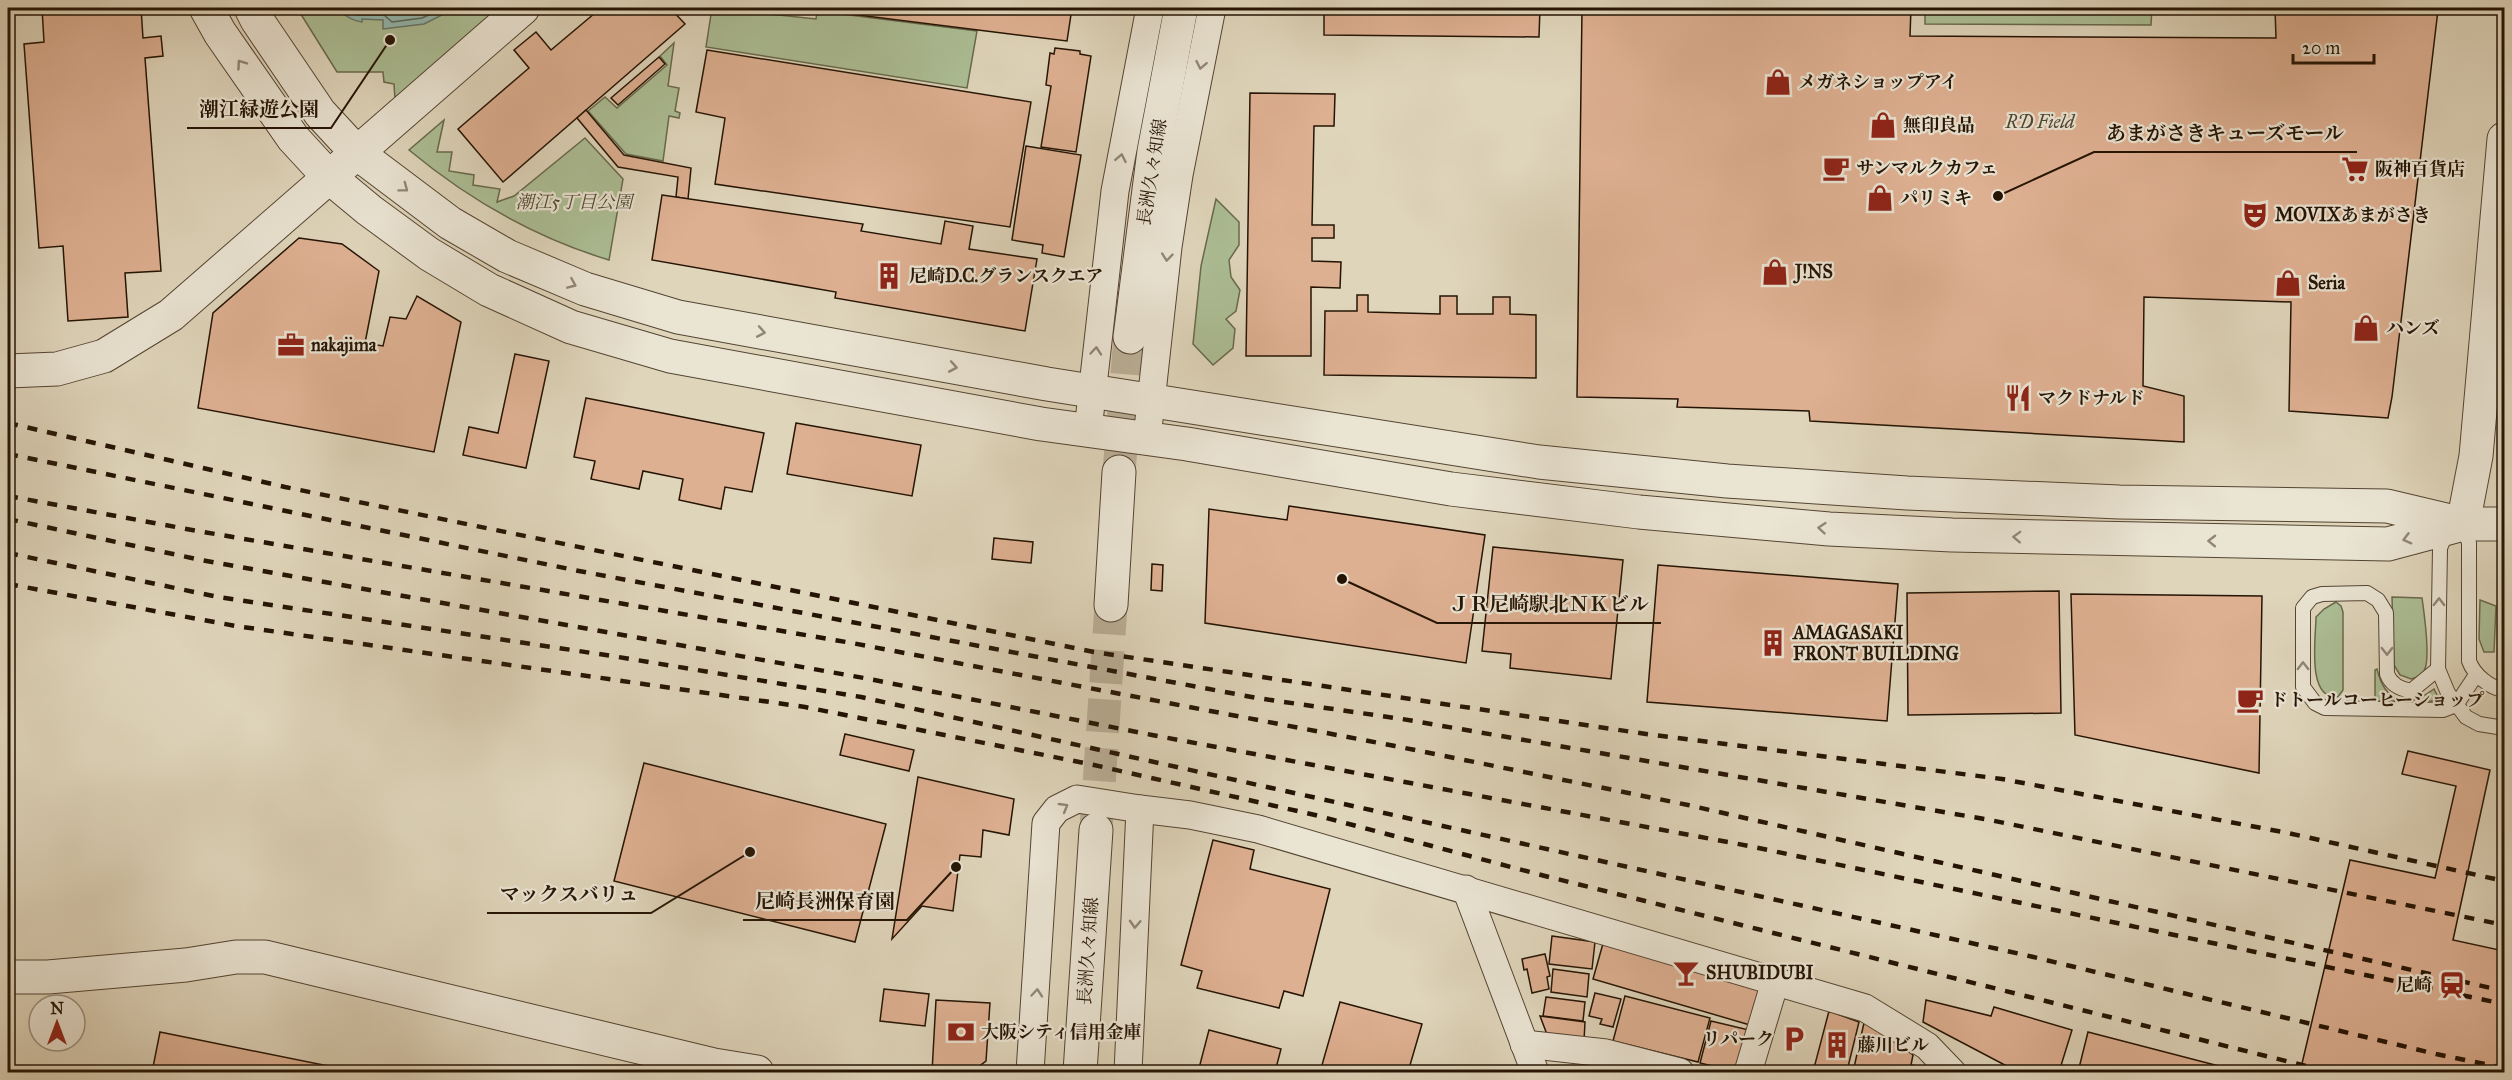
<svg xmlns="http://www.w3.org/2000/svg" width="2512" height="1080" viewBox="0 0 2512 1080" font-family="'IM FELL Great Primer','Noto Serif JP',serif">
  <style>
    .green { fill: #acbe95; stroke: #68694c; stroke-width: 1.5 }
    .water { fill: #93b9b0; stroke: #67776b; stroke-width: 1.5 }
    .lines { fill: none; stroke-linecap: round; stroke-linejoin: round }
    .shore { stroke: #5c665a; stroke-width: 1.5 }
    .building { fill: #deb092; stroke: #251404; stroke-width: 1.5 }
    .tertiary-tunnel { stroke: #baae96; stroke-width: 33; stroke-dasharray: 33 16; stroke-linecap: butt }
    .service-casing { stroke: #544432; stroke-width: 16 }
    .minor-casing { stroke: #544432; stroke-width: 29 }
    .tertiary-casing { stroke: #544432; stroke-width: 35 }
    .service { stroke: #eae4d3; stroke-width: 14 }
    .minor { stroke: #eae4d3; stroke-width: 27 }
    .tertiary { stroke: #eae4d3; stroke-width: 33 }
    .rail { stroke: #251404; stroke-width: 4.5; stroke-dasharray: 10 10; stroke-linecap: butt }
    .oneway { stroke: #918676 }
    .labels { text-anchor: middle; dominant-baseline: central; stroke-width: 4.5; stroke-linejoin: round; paint-order: stroke }
    .poi-label { font-size: 18px; font-weight: bold; fill: #251404; stroke: #eae4d3; text-anchor: start }
    .park-label { font-size: 18px; font-style: italic; fill: #4e4730; stroke: #eae4d3 }
    .street-label { font-size: 18px; fill: #251404; stroke: #eae4d3 }
    .leader { fill: none; stroke: #251404; stroke-width: 2 }
    .callout-dot { fill: #251404; stroke: #eae4d3; stroke-width: 2 }
    .callout-label { font-size: 20px; text-anchor: middle; font-weight: bold; fill: #251404; stroke: #eae4d3; stroke-width: 4.5; stroke-linejoin: round; paint-order: stroke }
  </style>
  <rect width="100%" height="100%" fill="#dfd5bb"/>
  <filter id="stains"><feTurbulence type="fractalNoise" baseFrequency=".00333" numOctaves="4"/><feColorMatrix values="0 0 0 0 .2 0 0 0 0 .09 0 0 0 0 .02 0 0 0 .5 -.17"/></filter>
  <radialGradient id="worn" r=".72"><stop offset=".6" stop-color="#630" stop-opacity="0"/><stop offset="1" stop-color="#630" stop-opacity=".3"/></radialGradient>
  <g class="green">
    <path d="M297,8H499L395,99L394,84L384,82L383,72H337Z"/>
    <path d="M712,8L816,19L817,11L977,31L967,88L706,47Z"/>
    <path d="M1925,8H2152L2151,25L1925,24Z"/>
    <path d="M674,43L668,86L679,88L675,111L680,113L679,118L669,116L663,161L626,154L588,111L605,97L617,108L667,65L660,56Z"/>
    <path d="M444,120L437,152H452L449,171L474,175L473,185L500,189L497,202L514,196L585,138L623,179L609,260C536,238 468,199 409,150Z"/>
    <path d="M1216,199L1239,222V245L1229,260L1231,277L1240,290L1236,311L1226,319L1235,329L1233,348L1213,365L1193,344L1201,266Z"/>
    <path d="M2392,597L2422,598C2424,612 2431,660 2424,671C2421,676 2416,678 2411,679L2400,675L2394,665Z"/>
    <path d="M2480,600L2496,606L2494,652H2484L2479,639Z"/>
    <path d="M2336,602L2341,606L2343,612V690L2338,697C2306,700 2316,637 2316,617L2324,609Z"/>
    <path d="M2377,669C2385,702 2406,710 2434,689L2440,701H2375V670Z"/>
  </g>
  <path class="water" d="M339,8H453L450,11L424,24L383,29V20L362,19V22C352,21 344,15 337,9Z"/>
  <g class="lines">
    <path class="shore" d="M344,8L357,15H384L392,22L422,18L444,8"/>
  </g>
  <g class="building">
    <path d="M42,8H141L143,38L161,36L163,56L145,58L161,271L125,273L128,317L68,321L63,246L39,248L24,44L44,42Z"/>
    <path d="M601,8H670L685,24L503,182L458,129L529,68L514,50L536,32L551,50Z"/>
    <path d="M802,8H1072L1067,41Z"/>
    <path d="M1277,8H1540L1539,37L1324,35V14H1277Z"/>
    <path d="M1582,8H1911L1910,36L2276,38L2275,8L2438,10L2392,397L2388,418L2289,411L2291,302L2144,297L2143,386L2184,396V442L1810,421L1809,411L1677,407L1678,399L1577,397Z"/>
    <path d="M1055,48L1080,51V54L1091,56L1076,152L1041,147L1051,86L1046,85L1050,53L1054,54Z"/>
    <path d="M707,50L1031,102L1010,227L715,184L725,118L696,112Z"/>
    <path d="M659,57L665,64L618,105L611,98Z"/>
    <path d="M1250,93L1335,94L1334,126H1314L1312,225H1334V238H1312V261L1341,262L1340,288L1311,287V356H1246Z"/>
    <path d="M586,110L624,155L691,168L688,199L676,197L678,177L618,167L577,118Z"/>
    <path d="M1026,146L1081,155L1064,257L1042,253L1043,245L1012,240Z"/>
    <path d="M662,195L863,224L861,231L941,244L945,221L973,226L969,249L1037,259L1025,331L835,298L836,292L652,260Z"/>
    <path d="M299,238L342,244L379,271L365,343L383,346L390,317L406,319L417,296L461,322L434,452L198,408L213,313Z"/>
    <path d="M1357,295H1368V312L1440,314V296H1457V314H1493V297H1510V314L1536,315V378L1324,375L1325,311H1357Z"/>
    <path d="M515,354L549,361L526,468L463,455L469,427L498,433Z"/>
    <path d="M586,398L764,433L752,492L725,487L721,509L679,500L683,479L643,471L639,489L591,479L595,461L574,457Z"/>
    <path d="M796,423L921,445L912,496L787,474Z"/>
    <path d="M1289,506L1485,535L1466,663L1205,623L1209,509L1287,520Z"/>
    <path d="M994,538L1033,542L1031,563L992,559Z"/>
    <path d="M1493,547L1623,560L1611,679L1510,668L1511,654L1482,651Z"/>
    <path d="M1152,564L1163,565L1162,591L1151,590Z"/>
    <path d="M1658,565L1898,584L1887,721L1647,702Z"/>
    <path d="M2059,591L2061,713L1908,715L1907,593Z"/>
    <path d="M2071,594L2262,596L2259,773L2075,735Z"/>
    <path d="M845,734L914,750L909,771L840,755Z"/>
    <path d="M2408,751L2490,770L2453,940L2504,951V1072H2300L2350,860L2435,878L2456,786L2402,774Z"/>
    <path d="M644,763L886,824L855,942L614,881Z"/>
    <path d="M918,777L1014,799L1009,835L983,830L981,857L960,855L953,911L922,906L892,939Z"/>
    <path d="M1213,840L1254,850L1250,869L1330,889L1303,996L1284,991L1279,1008L1197,988L1202,971L1181,965Z"/>
    <path d="M1552,936L1595,942L1592,969L1549,964Z"/>
    <path d="M1604,940L1762,987L1750,1025L1593,979Z"/>
    <path d="M1545,954L1550,976L1547,977L1549,989L1532,993L1527,969L1524,970L1522,959Z"/>
    <path d="M1553,969L1589,974L1587,997L1551,992Z"/>
    <path d="M884,989L929,994L925,1026L880,1021Z"/>
    <path d="M1595,993L1621,999L1613,1027L1600,1024L1602,1019L1589,1016Z"/>
    <path d="M1625,996L1710,1018L1698,1062L1613,1041Z"/>
    <path d="M1546,997L1585,1002L1583,1021L1543,1016Z"/>
    <path d="M936,1000L990,1003L986,1061L971,1072H932Z"/>
    <path d="M1926,1000L1991,1016L1994,1007L2072,1030L2059,1072H2018L1923,1022Z"/>
    <path d="M1340,1002L1422,1024L1408,1072H1320Z"/>
    <path d="M1829,1011L1859,1022L1847,1071L1814,1068Z"/>
    <path d="M1540,1016L1585,1022L1584,1041L1548,1037Z"/>
    <path d="M1711,1021L1749,1030L1738,1072L1700,1063Z"/>
    <path d="M1864,1023L1872,1025L1913,1055L1911,1065L1923,1067L1922,1072H1853Z"/>
    <path d="M1209,1030L1281,1049L1275,1072H1198Z"/>
    <path d="M160,1032L353,1071L352,1072H152Z"/>
    <path d="M2088,1032L2242,1072H2078Z"/>
    <path d="M1580,1068L1599,1072H1579Z"/>
  </g>
  <g class="lines">
    <g class="tertiary-tunnel">
      <path d="M1119,472L1130,337"/>
      <path d="M1096,830L1111,605"/>
    </g>
    <defs>
      <g id="service">
        <path d="M2438,669L2411,691C2400,689 2391,685 2387,674L2386,613L2378,600L2367,593L2322,594L2312,597L2303,608V687L2315,703L2325,708L2443,710L2456,705L2476,675"/>
        <path d="M2504,690C2490,688 2474,675 2469,661V543L2463,524L2445,536L2440,548L2438,669L2448,693L2466,717L2479,724L2504,728"/>
      </g>
      <g id="minor">
        <path d="M1088,430L1115,191L1150,8"/>
        <path d="M1147,438L1168,247L1179,175L1212,8"/>
        <path d="M1140,809L1190,815L1258,829L1865,1008L1927,1046L1952,1072"/>
        <path d="M1466,889L1535,1072"/>
        <path d="M1524,1044L1606,1053L1680,1072"/>
        <path d="M1030,1072L1046,823L1057,809L1077,799L1140,809L1128,1072"/>
        <path d="M1748,1072L1775,982"/>
      </g>
      <g id="tertiary">
        <path d="M206,8L220,33L293,138L328,176L369,210L429,254L489,290L571,327L670,356L1041,424L1187,444L1451,489L1639,512L1829,529L1952,535L2388,544L2463,524"/>
        <path d="M251,8L257,20L320,113L357,153L450,223L507,256L585,289L678,317L1047,384L1539,462L1727,481L1907,493L2119,502L2387,506L2463,524H2504"/>
        <path d="M1130,337L1154,151L1181,8"/>
        <path d="M8,371L57,369L104,356L171,315L523,8"/>
        <path d="M2463,524L2476,456L2504,139"/>
        <path d="M1111,605L1119,472"/>
        <path d="M8,977H48L186,965L236,957H265L714,1065L757,1072"/>
        <path d="M1080,1072L1096,830"/>
      </g>
    </defs>
    <use href="#service" class="service-casing"/>
    <use href="#minor" class="minor-casing"/>
    <use href="#tertiary" class="tertiary-casing"/>
    <use href="#service" class="service"/>
    <use href="#minor" class="minor"/>
    <use href="#tertiary" class="tertiary"/>
    <g class="rail">
      <path d="M8,423L285,487L1094,652L1646,734L2002,779L2288,833L2504,881"/>
      <path d="M8,454L579,571L1257,698L1402,719L1990,820L2504,925"/>
      <path d="M8,496L192,530L852,643L1395,746L1688,805L2504,991"/>
      <path d="M8,519L201,560L864,678L1152,735L1749,846L2504,1004"/>
      <path d="M8,553L218,597L612,656L861,697L2025,955L2436,1054L2504,1068"/>
      <path d="M8,584L236,626L805,707L1094,765L1315,815L1545,876L2330,1072"/>
    </g>
  </g>
  <defs><path id="oneway-chevron" d="M-2-3.5L2.5 0L-2 3.5" fill="none" stroke-width="1.6" stroke-linecap="round" stroke-linejoin="round" transform="scale(1.5)"/></defs>
  <g class="oneway">
    <use href="#oneway-chevron" transform="translate(241 64) rotate(-125)"/>
    <use href="#oneway-chevron" transform="translate(1201 65) rotate(101)"/>
    <use href="#oneway-chevron" transform="translate(1121 158) rotate(-79)"/>
    <use href="#oneway-chevron" transform="translate(404 188) rotate(37)"/>
    <use href="#oneway-chevron" transform="translate(1167 257) rotate(96)"/>
    <use href="#oneway-chevron" transform="translate(572 284) rotate(23)"/>
    <use href="#oneway-chevron" transform="translate(761 332) rotate(10)"/>
    <use href="#oneway-chevron" transform="translate(1096 351) rotate(-85)"/>
    <use href="#oneway-chevron" transform="translate(953 367) rotate(10)"/>
    <use href="#oneway-chevron" transform="translate(1822 528) rotate(-175)"/>
    <use href="#oneway-chevron" transform="translate(2017 537) rotate(-178)"/>
    <use href="#oneway-chevron" transform="translate(2407 539) rotate(165)"/>
    <use href="#oneway-chevron" transform="translate(2212 541) rotate(-179)"/>
    <use href="#oneway-chevron" transform="translate(2439 602) rotate(-89)"/>
    <use href="#oneway-chevron" transform="translate(2387 651) rotate(90)"/>
    <use href="#oneway-chevron" transform="translate(2303 666) rotate(-90)"/>
    <use href="#oneway-chevron" transform="translate(1064 807) rotate(-30)"/>
    <use href="#oneway-chevron" transform="translate(1135 924) rotate(93)"/>
    <use href="#oneway-chevron" transform="translate(1037 993) rotate(-85)"/>
  </g>
  <defs>
    <symbol id="shop-bare" viewBox="-9 -9 18 18"><path d="M-5-2.5h2.3a2.7 3.5 0 0 1 5.4 0H5L5.5 6h-11ZM-1.5-2.5h3a1.5 2.3 0 0 0-3 0Z" fill="#8f2418" stroke="#eae4d3" stroke-width="2.5" paint-order="stroke"/></symbol>
    <symbol id="cafe-bare" viewBox="-9 -9 18 18"><path d="M-5.5-4.5H6V0H3Q3 3.5 0 3.5H-2.5Q-5.5 3.5-5.5 0ZM3-3.2v2h1.7v-2ZM-6 4.5H4V6H-6Z" fill="#8f2418" stroke="#eae4d3" stroke-width="2.5" paint-order="stroke"/></symbol>
    <symbol id="supermarket-bare" viewBox="-9 -9 18 18"><path d="M-6-5.5h2.5l.6 2H6L4.5 2H-2.5L-4.4-4H-6ZM-1.5 3.2a1.3 1.3 0 1 0 .1 0ZM3 3.2a1.3 1.3 0 1 0 .1 0Z" fill="#8f2418" stroke="#eae4d3" stroke-width="2.5" paint-order="stroke"/></symbol>
    <symbol id="theatre-bare" viewBox="-9 -9 18 18"><path d="M-5-5.5Q0-4 5-5.5V0Q5 5 0 6Q-5 5-5 0ZM-3.3-2.5H-1v1.5H-3.3ZM1-2.5H3.3v1.5H1ZM-2.8 1Q0 5.5 2.8 1Z" fill="#8f2418" stroke="#eae4d3" stroke-width="2.5" paint-order="stroke"/></symbol>
    <symbol id="building-bare" viewBox="-9 -9 18 18"><path d="M-4-6H4V6H1V3H-1V6H-4ZM-2.5-4.3h1.7v1.8h-1.7ZM.8-4.3h1.7v1.8H.8ZM-2.5-1h1.7V.8h-1.7ZM.8-1h1.7V.8H.8Z" fill="#8f2418" stroke="#eae4d3" stroke-width="2.5" paint-order="stroke"/></symbol>
    <symbol id="office-bare" viewBox="-9 -9 18 18"><path d="M-6-3h4V-5.5h4V-3h4V5H-6ZM-1-4.5V-3h2v-1.5ZM-6 0V1H6V0Z" fill="#8f2418" stroke="#eae4d3" stroke-width="2.5" paint-order="stroke"/></symbol>
    <symbol id="restaurant-bare" viewBox="-9 -9 18 18"><path d="M-5-6h1v4h1v-4h1v4h1v-4h1v5L-1.5 .5V6h-2V.5L-5-1ZM5-6V6H3V1.5H1.5Q1.5-4 5-6Z" fill="#8f2418" stroke="#eae4d3" stroke-width="2.5" paint-order="stroke"/></symbol>
    <symbol id="bar-bare" viewBox="-9 -9 18 18"><path d="M-6-5H6L.8 .8V4.5H3.5V6h-7V4.5H-.8V.8Z" fill="#8f2418" stroke="#eae4d3" stroke-width="2.5" paint-order="stroke"/></symbol>
    <symbol id="station-bare" viewBox="-9 -9 18 18"><path d="M-3-6H3Q5-6 5-4V2Q5 4 3 4L4.5 6H3L1.5 4h-3L-3 6H-4.5L-3 4Q-5 4-5 2V-4Q-5-6-3-6ZM-3.5-4v3h7v-3ZM-3.5 1v1.5H-2V1ZM2 1v1.5H3.5V1Z" fill="#8f2418" stroke="#eae4d3" stroke-width="2.5" paint-order="stroke"/></symbol>
    <symbol id="bank-bare" viewBox="-9 -9 18 18"><path d="M-6-4H6V4H-6ZM0-2.3a2.3 2.3 0 1 0 0 4.6a2.3 2.3 0 1 0 0-4.6Z" fill="#8f2418" stroke="#eae4d3" stroke-width="2.5" paint-order="stroke"/></symbol>
    <symbol id="parking-bare" viewBox="-9 -9 18 18"><path d="M-3.5-5.5H1a3.5 3.5 0 0 1 0 7H-1V5.5H-3.5ZM-1-3.4V-.6H.8a1.4 1.4 0 0 0 0-2.8Z" fill="#8f2418" stroke="#eae4d3" stroke-width="2.5" paint-order="stroke"/></symbol>
  </defs>
  <g fill-rule="evenodd">
    <use href="#shop-bare" x="1759" y="63" width="38" height="38"/>
    <use href="#shop-bare" x="1864" y="106" width="38" height="38"/>
    <use href="#cafe-bare" x="1817" y="149" width="38" height="38"/>
    <use href="#supermarket-bare" x="2336" y="150" width="38" height="38"/>
    <use href="#shop-bare" x="1861" y="179" width="38" height="38"/>
    <use href="#theatre-bare" x="2236" y="196" width="38" height="38"/>
    <use href="#shop-bare" x="1756" y="253" width="38" height="38"/>
    <use href="#building-bare" x="870" y="257" width="38" height="38"/>
    <use href="#shop-bare" x="2269" y="264" width="38" height="38"/>
    <use href="#shop-bare" x="2347" y="309" width="38" height="38"/>
    <use href="#office-bare" x="272" y="326" width="38" height="38"/>
    <use href="#restaurant-bare" x="1999" y="379" width="38" height="38"/>
    <use href="#building-bare" x="1754" y="624" width="38" height="38"/>
    <use href="#cafe-bare" x="2231" y="681" width="38" height="38"/>
    <use href="#bar-bare" x="1667" y="954" width="38" height="38"/>
    <use href="#station-bare" x="2433" y="966" width="38" height="38"/>
    <use href="#bank-bare" x="942" y="1013" width="38" height="38"/>
    <use href="#parking-bare" x="1775" y="1020" width="38" height="38"/>
    <use href="#building-bare" x="1818" y="1026" width="38" height="38"/>
  </g>
  <g class="labels">
    <g class="poi-label">
      <text x="1798" y="82">メガネショップアイ</text>
      <text x="1903" y="125">無印良品</text>
      <text x="1856" y="168">サンマルクカフェ</text>
      <text x="2375" y="169">阪神百貨店</text>
      <text x="1900" y="198">パリミキ</text>
      <text x="2275" y="215">MOVIXあまがさき</text>
      <text x="1795" y="272">J!NS</text>
      <text x="909" y="276">尼崎D.C.グランスクエア</text>
      <text x="2308" y="283">Seria</text>
      <text x="2386" y="328">ハンズ</text>
      <text x="311" y="345">nakajima</text>
      <text x="2038" y="398">マクドナルド</text>
      <text x="1793" y="633">AMAGASAKI<tspan x="1793" dy="21">FRONT BUILDING</tspan></text>
      <text x="2270" y="700">ドトールコーヒーショップ</text>
      <text x="1706" y="973">SHUBIDUBI</text>
      <text x="2432" y="985" text-anchor="end">尼崎</text>
      <text x="981" y="1032">大阪シティ信用金庫</text>
      <text x="1774" y="1039" text-anchor="end">リパーク</text>
      <text x="1857" y="1045">藤川ビル</text>
    </g>
    <g class="park-label">
      <text x="2040" y="122">RD Field</text>
      <text x="574" y="202">潮江5丁目公園</text>
    </g>
    <g class="street-label">
      <text transform="translate(1152 172) rotate(-81)">長洲久々知線</text>
      <text transform="translate(1088 951) rotate(-86)">長洲久々知線</text>
    </g>
  </g>
  <path class="leader" d="M390 40L331 128H187M1998 196L2094 152H2357M1342 579L1437 623H1661M750 852L651 913H487M956 867L907 920H743"/>
  <g class="callout-dot">
    <circle cx="390" cy="40" r="6"/>
    <circle cx="1998" cy="196" r="6"/>
    <circle cx="1342" cy="579" r="6"/>
    <circle cx="750" cy="852" r="6"/>
    <circle cx="956" cy="867" r="6"/>
  </g>
  <g class="callout-label">
    <text x="259" y="116">潮江緑遊公園</text>
    <text x="2225" y="140">あまがさきキューズモール</text>
    <text x="1549" y="611">ＪＲ尼崎駅北ＮＫビル</text>
    <text x="569" y="901">マックスバリュ</text>
    <text x="825" y="908">尼崎長洲保育園</text>
  </g>
  <rect width="2512" height="1080" fill="none" stroke="#dfd5bb" stroke-width="30"/>
  <rect x="9" y="9" width="2494" height="1062" fill="none" stroke="#251404" stroke-width="3"/>
  <rect x="15" y="15" width="2482" height="1050" fill="none" stroke="#251404" stroke-width="1.5"/>
  <g transform="translate(57 1023)"><circle r="28" fill="#eae4d3" stroke="#9b9180" stroke-width="1.5"/>
  <path d="M0-4.5L10 22L0 15L-10 22Z" fill="#8f2418"/>
  <text y="-9" font-size="16" font-weight="bold" text-anchor="middle" fill="#251404">N</text>
  </g>
  <path d="M2293 54v9h81v-9" fill="none" stroke="#251404" stroke-width="3"/>
  <text x="2302" y="54" font-size="18" fill="#251404" stroke="#eae4d3" stroke-width="4.5" paint-order="stroke">20 m</text>
  <rect width="100%" height="100%" filter="url(#stains)"/>
  <rect width="100%" height="100%" fill="url(#worn)"/>
</svg>
